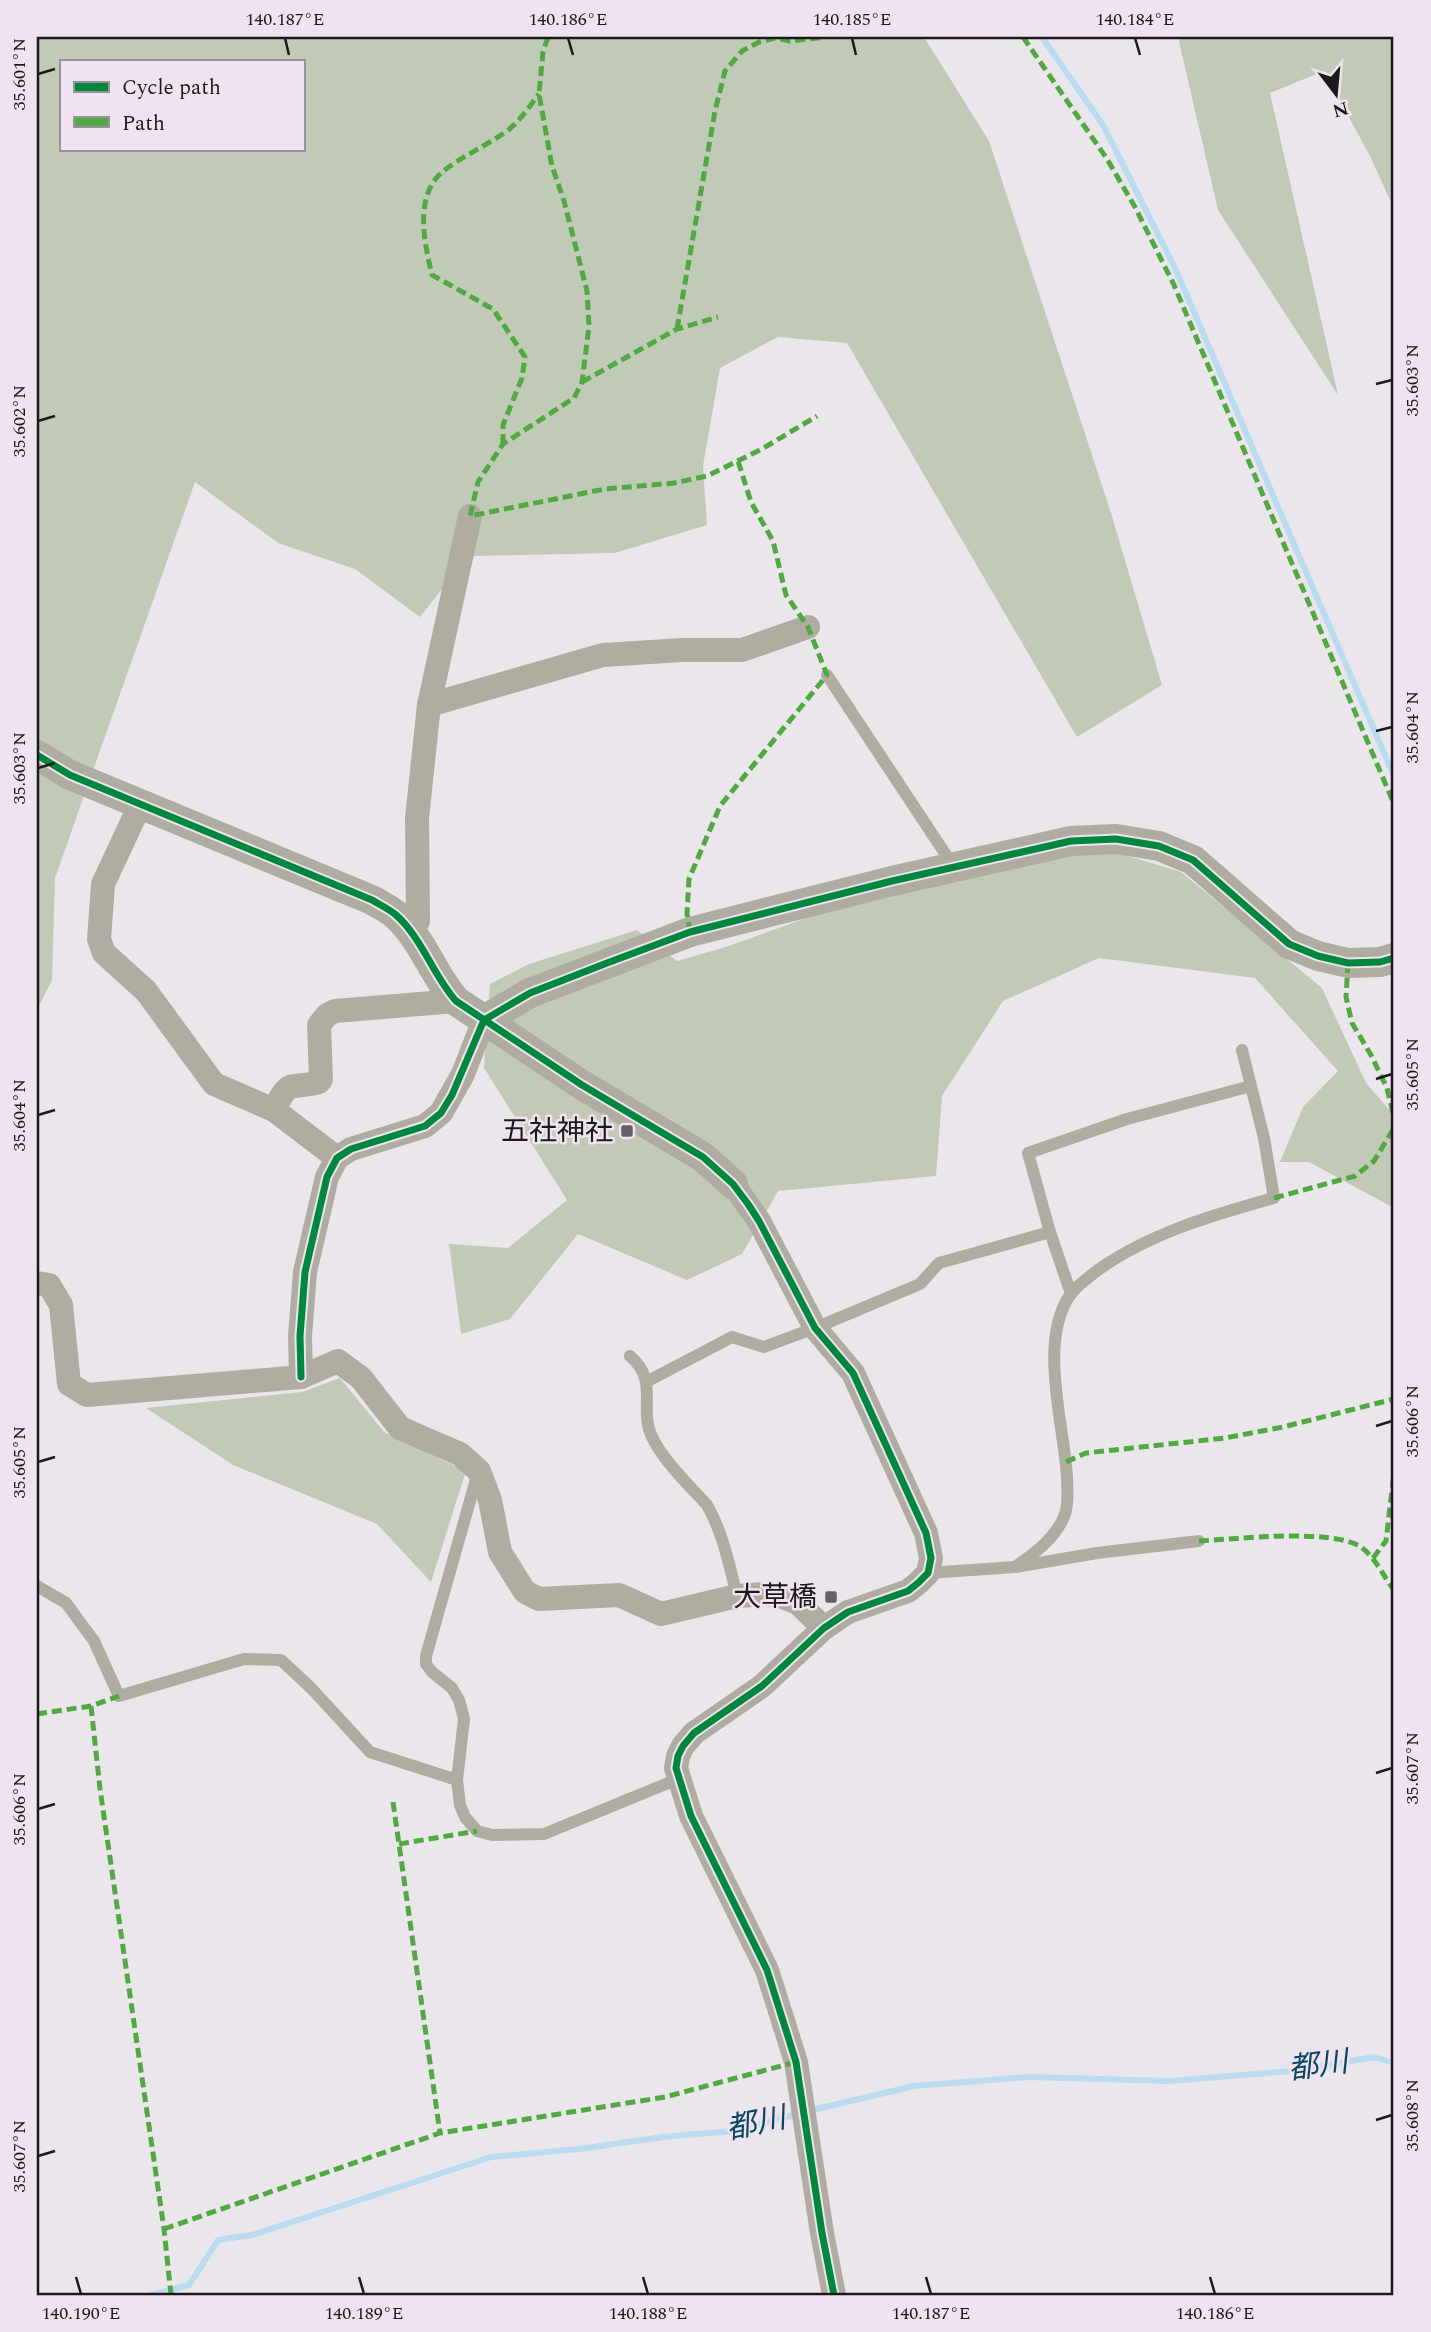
<svg xmlns="http://www.w3.org/2000/svg" width="1431" height="2332" viewBox="0 0 1431 2332" font-family="Spectral,'Noto Sans JP',serif">
  <style>
    .forest { fill: #c1cab6; fill-rule: evenodd }
    .lines { fill: none; stroke-linecap: round; stroke-linejoin: round }
    .stream { stroke: #bbdbf0; stroke-width: 6 }
    .service { stroke: #b1aca2; stroke-width: 12 }
    .minor { stroke: #b1aca2; stroke-width: 24 }
    .tertiary { stroke: #b1aca2; stroke-width: 30 }
    .quiet { stroke: #52a943; stroke-width: 5; stroke-dasharray: 10 5; stroke-linecap: butt }
    .cycleway-casing { stroke: #eee3ee; stroke-width: 11 }
    .cycleway { stroke: #00873e; stroke-width: 7 }
    .ticks { fill: none; stroke: #1c181c; stroke-width: 2.5 }
    .poi-dot { fill: #646064; stroke: #eee3ee; stroke-width: 2.5 }
    .labels { text-anchor: middle; dominant-baseline: central; stroke-width: 5; stroke-linejoin: round; paint-order: stroke }
    .poi-label { font-size: 28px; fill: #1c181c; stroke: #eee3ee; text-anchor: end }
    .water-label { font-size: 30px; font-style: italic; fill: #084661; stroke: #eee3ee }
    .neatline { fill: none; stroke: #1c181c; stroke-width: 2.5 }
    .ticks-label { font-size: 18px; text-anchor: middle; fill: #1c181c }
  </style>
  <rect width="100%" height="100%" fill="#ebe6eb"/>
  <g class="forest">
    <path d="M37,37H924L989,141L1111,513L1162,685L1077,737L847,343L778,337L720,368L703,466L707,525L615,553L468,556L420,617L355,569L278,543L195,482L55,878L52,980L37,1010ZM61,61H303V149H61Z"/>
    <path d="M1178,37H1394V209L1371,158L1324,71L1270,93L1338,395L1218,210Z"/>
    <path d="M1105,849L1181,872L1322,988L1366,1083L1394,1115V1208L1309,1162H1280L1303,1107L1338,1071L1255,978L1099,958L1003,1001L942,1096L936,1176L778,1191L742,1254L687,1280L578,1234L510,1319L461,1334L449,1244L508,1248L567,1200L484,1068L490,984L529,964L637,930L677,961L729,946L864,897Z"/>
    <path d="M340,1378L384,1432L466,1471L431,1582L377,1524L233,1465L146,1408L302,1392Z"/>
  </g>
  <g class="lines">
    <g class="stream">
      <path d="M1042,37L1103,125L1175,268L1394,776"/>
      <path d="M808,2111L914,2086L1028,2077L1170,2081L1291,2071L1374,2057L1394,2063"/>
      <path d="M151,2295L189,2285L218,2240L252,2235L491,2157L579,2149L663,2137L733,2131L797,2114"/>
    </g>
    <g class="service">
      <path d="M827,675L954,867"/>
      <path d="M1071,1294L1050,1232L1028,1153L1127,1119L1251,1086"/>
      <path d="M630,1356C660,1382 638,1407 652,1437C665,1463 688,1484 707,1505C723,1533 729,1564 737,1596"/>
      <path d="M646,1382L732,1337L764,1347L815,1328L920,1284L939,1263L1050,1232"/>
      <path d="M477,1476L426,1656V1664L432,1672L452,1688L459,1700L464,1719L457,1780L460,1805L465,1817L477,1831L492,1835L544,1834L678,1779"/>
      <path d="M1015,1567C1034,1554 1057,1537 1065,1514C1069,1503 1067,1489 1067,1477C1064,1424 1038,1342 1070,1295C1077,1285 1089,1277 1098,1270C1150,1233 1213,1215 1274,1198L1264,1138L1242,1050"/>
      <path d="M928,1573L1015,1567L1097,1553L1199,1541"/>
      <path d="M37,1586L66,1603L94,1641L119,1696L244,1659L281,1660L311,1688L370,1752L457,1780"/>
    </g>
    <g class="minor">
      <path d="M429,705L603,655L682,650H742L808,627"/>
      <path d="M140,805L103,884L99,939L104,953L146,991L214,1084L274,1110L337,1158"/>
      <path d="M412,934L418,921L417,818L429,705L470,516"/>
      <path d="M274,1110C291,1075 290,1091 319,1082L321,1079L319,1025L327,1015L335,1011L456,1001"/>
      <path d="M733,1184L759,1221L815,1328L853,1373L926,1533L931,1558L928,1573L918,1583L908,1591L848,1612L824,1628L762,1686L694,1733L683,1746L678,1756L676,1768L691,1816L767,1970L796,2062L822,2233L834,2295"/>
      <path d="M37,1283L49,1285L61,1305L69,1384L87,1395L301,1377L338,1361L361,1378L400,1428L460,1454L479,1471L490,1500L500,1552L525,1592L539,1599L619,1595L661,1614L737,1596L766,1594L783,1597L798,1603L824,1628"/>
      <path d="M301,1377L300,1336L305,1272L327,1177L337,1158L351,1149L425,1126L441,1113L463,1074L484,1020"/>
    </g>
    <g class="tertiary">
      <path d="M37,755L70,775L372,900C380,905 389,909 396,915C422,938 433,975 456,1001L582,1085L703,1157L733,1184"/>
      <path d="M484,1020L530,993L690,932L892,881L1071,841L1116,839L1159,846L1193,860L1289,944L1318,956L1348,963L1380,962L1394,958"/>
    </g>
    <g class="quiet">
      <path d="M548,37L543,52L539,94L552,166L564,201L587,291L589,326L582,382L574,398L503,444L478,482L470,516L605,489L674,483L707,476L762,449L817,416"/>
      <path d="M1023,37L1107,159L1135,207L1174,285L1394,804"/>
      <path d="M677,329L715,111L725,71L742,51L759,42L775,38L790,41L826,37"/>
      <path d="M582,382L677,329L718,317"/>
      <path d="M503,444V425L522,378L525,357L493,309L432,275C424,241 413,193 446,169C465,155 487,145 507,131C519,122 529,107 539,94"/>
      <path d="M690,932L687,914L689,879L720,806L827,675L808,627L786,595L773,541L751,502L738,461"/>
      <path d="M1348,963L1346,997L1352,1023L1371,1055L1387,1088L1394,1117"/>
      <path d="M1274,1198L1355,1176L1374,1161L1394,1128"/>
      <path d="M1066,1462L1086,1453L1225,1438L1283,1427L1394,1399"/>
      <path d="M1199,1541C1236,1539 1332,1528 1361,1547C1376,1558 1383,1576 1394,1590"/>
      <path d="M1373,1558L1386,1541L1394,1473"/>
      <path d="M91,1706L100,1789L164,2229L171,2295"/>
      <path d="M37,1714L91,1706L119,1696"/>
      <path d="M393,1802L440,2133"/>
      <path d="M399,1844L477,1831"/>
      <path d="M164,2229L440,2133L665,2097L796,2062"/>
    </g>
    <defs>
      <g id="cycleway">
        <path d="M37,755L70,775L372,900C380,905 389,909 396,915C422,938 433,975 456,1001L582,1085L703,1157L733,1184L748,1204L759,1221L815,1328L853,1373L926,1533L931,1558L928,1573L918,1583L908,1591L848,1612L824,1628L762,1686L694,1733L683,1746L678,1756L676,1768L691,1816L767,1970L796,2062L822,2233L834,2295"/>
        <path d="M301,1377L300,1336L305,1272L327,1177L337,1158L351,1149L425,1126L441,1113L452,1095L484,1020L530,993L607,963L690,932L892,881L1071,841L1116,839L1159,846L1193,860L1289,944L1318,956L1348,963L1380,962L1394,958"/>
      </g>
    </defs>
    <use href="#cycleway" class="cycleway-casing"/>
    <use href="#cycleway" class="cycleway"/>
  </g>
  <path class="ticks" d="M285,38L289,55M568,38L573,55M852,38L856,55M1135,38L1140,55M38,74L55,69M1376,384L1392,380M38,421L55,416M1376,731L1392,727M38,768L55,763M1376,1079L1392,1074M38,1115L55,1110M1376,1426L1392,1421M38,1462L55,1457M1376,1773L1392,1768M38,1809L55,1804M1376,2120L1392,2115M38,2156L55,2151M76,2277L81,2294M359,2277L364,2294M643,2277L648,2294M926,2277L931,2294M1210,2277L1215,2294"/>
  <g class="poi-dot">
    <rect x="620" y="1124" width="14" height="14" rx="3.5"/>
    <rect x="824" y="1590" width="14" height="14" rx="3.5"/>
  </g>
  <g class="labels">
    <g class="poi-label">
      <text x="613" y="1131">五社神社</text>
      <text x="817" y="1597">大草橋</text>
    </g>
    <g class="water-label">
      <text transform="translate(1318 2066) rotate(-8)">都川</text>
      <text transform="translate(756 2124) rotate(-12)">都川</text>
    </g>
  </g>
  <rect width="1431" height="2332" fill="none" stroke="#eee3ee" stroke-width="77"/>
  <rect x="60" y="60" width="245" height="91" fill="#eee3ee" stroke="#9a929a" stroke-width="2"/>
  <rect x="74" y="82" width="35" height="10" fill="#00873e" stroke="#9a929a" stroke-width="2"/>
  <text x="122" y="94" font-size="21" fill="#1c181c">Cycle path</text>
  <rect x="74" y="117" width="35" height="10" fill="#52a943" stroke="#9a929a" stroke-width="2"/>
  <text x="122" y="130" font-size="21" fill="#1c181c">Path</text>
  <g transform="translate(1336 94) rotate(164)" stroke="#eee3ee" stroke-width="5" paint-order="stroke">
  <path d="M0-5L12 26L0 18L-12 26Z" fill="#1c181c"/>
  <text y="-10" font-size="19" font-weight="bold" text-anchor="middle" fill="#1c181c">N</text>
  </g>
  <rect x="38" y="38" width="1354" height="2256" class="neatline"/>
  <g class="ticks-label">
    <text x="285" y="25">140.187°E</text>
    <text x="568" y="25">140.186°E</text>
    <text x="852" y="25">140.185°E</text>
    <text x="1135" y="25">140.184°E</text>
    <text transform="translate(19 74) rotate(-90)" y="6">35.601°N</text>
    <text transform="translate(1412 380) rotate(-90)" y="6">35.603°N</text>
    <text transform="translate(19 421) rotate(-90)" y="6">35.602°N</text>
    <text transform="translate(1412 727) rotate(-90)" y="6">35.604°N</text>
    <text transform="translate(19 768) rotate(-90)" y="6">35.603°N</text>
    <text transform="translate(1412 1074) rotate(-90)" y="6">35.605°N</text>
    <text transform="translate(19 1115) rotate(-90)" y="6">35.604°N</text>
    <text transform="translate(1412 1421) rotate(-90)" y="6">35.606°N</text>
    <text transform="translate(19 1462) rotate(-90)" y="6">35.605°N</text>
    <text transform="translate(1412 1768) rotate(-90)" y="6">35.607°N</text>
    <text transform="translate(19 1809) rotate(-90)" y="6">35.606°N</text>
    <text transform="translate(1412 2115) rotate(-90)" y="6">35.608°N</text>
    <text transform="translate(19 2156) rotate(-90)" y="6">35.607°N</text>
    <text x="81" y="2319">140.190°E</text>
    <text x="364" y="2319">140.189°E</text>
    <text x="648" y="2319">140.188°E</text>
    <text x="931" y="2319">140.187°E</text>
    <text x="1215" y="2319">140.186°E</text>
  </g>
</svg>
